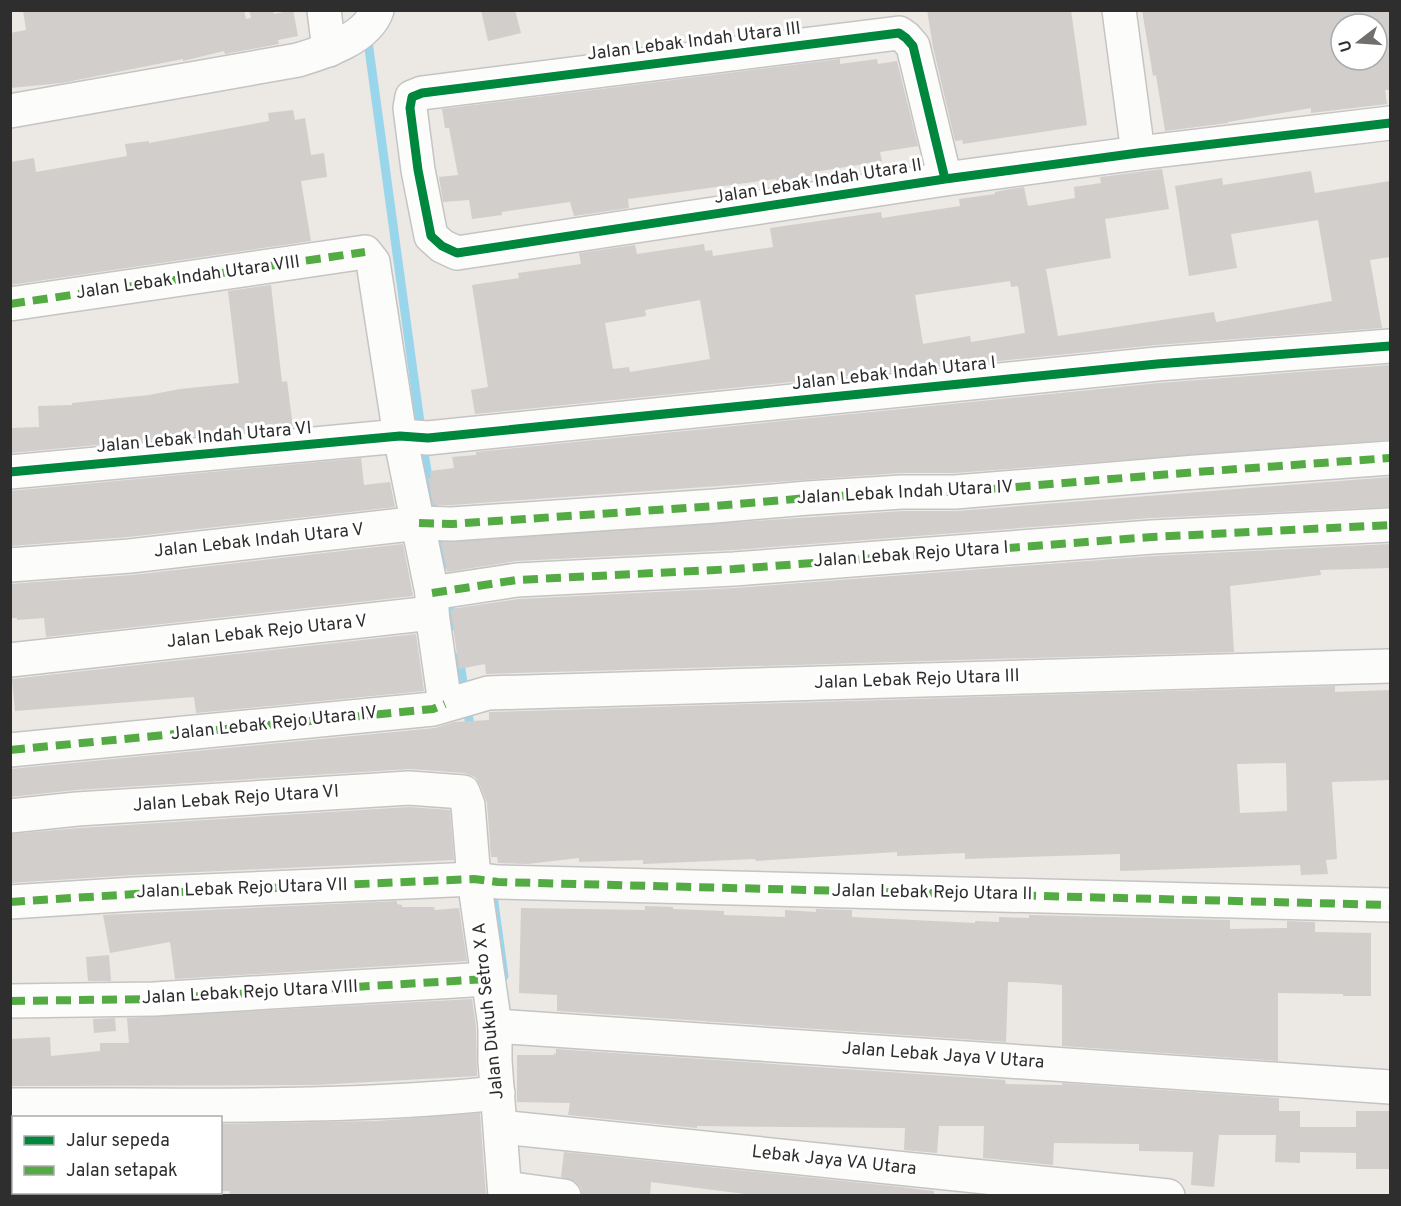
<svg xmlns="http://www.w3.org/2000/svg" width="1401" height="1206" viewBox="0 0 1401 1206" font-family="Overpass,sans-serif">
  <style>
    .lines { fill: none; stroke-linecap: round; stroke-linejoin: round }
    .stream { stroke: #99d6ec; stroke-width: 9 }
    .building { fill: #d1cecb; fill-rule: evenodd }
    .minor-casing { stroke: #c5c4c5; stroke-width: 36 }
    .minor { stroke: #fcfcfb; stroke-width: 33 }
    .quiet { stroke: #54ab44; stroke-width: 8; stroke-dasharray: 15 8; stroke-linecap: butt }
    .cycleway-casing { stroke: #fff; stroke-width: 13 }
    .cycleway { stroke: #00873e; stroke-width: 9 }
    .labels { text-anchor: middle; dominant-baseline: central; stroke-width: 6; stroke-linejoin: round; paint-order: stroke }
    .street-label { font-size: 18px; fill: #2e2e2e; stroke: #fff }
  </style>
  <rect width="100%" height="100%" fill="#ece8e4"/>
  <g class="lines">
    <g class="stream">
      <path d="M367,34L425,459L443,566"/>
      <path d="M448,595L453,626"/>
      <path d="M459,657L471,732"/>
      <path d="M492,888L504,976"/>
    </g>
  </g>
  <g class="building">
    <path d="M23,10H244L246,19L251,18L249,10H273L274,14L293,10L298,36L278,40L279,44L225,54L224,51L183,61V59L62,83L10,88V33L26,30Z"/>
    <path d="M481,10H515L521,33L488,41Z"/>
    <path d="M927,10H1071L1087,125L963,144L962,140L955,141L933,47Z"/>
    <path d="M1142,10H1390V90H1385L1387,104L1311,113V108L1228,122V123L1165,131L1156,75L1153,76ZM1341,24H1377V60H1341Z"/>
    <path d="M840,59V64L877,59L878,64L897,61L918,146L880,152L882,161L815,172L816,175L777,181L776,179L628,199L629,208L574,216L570,202L502,212V215L472,219L469,200L443,202L439,177L458,175L449,128H445L442,109Z"/>
    <path d="M293,110L295,120L305,118L311,155L324,153L327,177L301,181L311,241L10,285V162L34,158L36,172L127,156L125,144L149,141V143L269,121L268,113Z"/>
    <path d="M1162,169L1169,209L1105,219L1111,258L1046,269L1058,336L1214,312L1216,322L1332,301L1318,220L1231,234L1237,268L1189,276L1175,186L1222,178L1223,185L1311,171L1315,193L1390,181V257L1370,260L1382,328L1156,345L475,414L471,390L488,387L472,285L519,278L518,273L581,264L579,253L635,245L637,254L704,244L705,251L712,250L713,256L773,247L770,228L881,212L882,218L960,206L959,199L995,194V192L1010,189L1024,187L1028,206L1075,198L1074,187L1101,183L1100,177ZM1010,281L1011,287L1018,286L1025,333L971,342L970,336L923,344L915,295ZM700,300L710,359L630,372L629,367L613,369L605,323L646,316L645,310Z"/>
    <path d="M271,285L282,382L287,381L293,427L10,453V428L39,427L38,406L72,405V403L149,395L180,389L239,383L228,291Z"/>
    <path d="M1390,365V440L954,473H901L452,505H433L428,478H431L430,471L454,468L452,457L476,455V452L1159,383Z"/>
    <path d="M361,458L364,485L390,482L395,507L128,537L10,546V491Z"/>
    <path d="M1390,477V507L1151,518L733,550L516,561L447,572L441,542L903,511H957Z"/>
    <path d="M403,544L413,596L46,637L44,618L17,620V618H10V584L132,575Z"/>
    <path d="M1390,544V568L1320,570L1321,575L1230,586L1234,652L486,674L485,664L459,669L451,612V609L519,599L735,588L1153,556Z"/>
    <path d="M416,634L424,691L196,713L194,697L15,711L12,679Z"/>
    <path d="M1335,686V692L1390,690V780L1332,782L1337,859L1326,860L1328,874L1301,875L1300,865L1120,871V854L965,859V853L897,856V852L756,861L755,859L643,864V860L579,862V858L527,864L499,863H498L497,857H491L487,803L480,785L475,777L464,773L410,769L76,790L10,797V769L435,728L454,722L489,720V712H491ZM1286,763L1287,811L1240,813L1237,764Z"/>
    <path d="M409,807L450,810L454,860L134,875L10,883V834L79,828Z"/>
    <path d="M397,901V904L402,905V907H434L435,910L459,908L467,961L175,979L170,942L110,953L103,915Z"/>
    <path d="M645,906L673,907V909L724,911V915L785,917V910L816,912V909L852,910V917L975,923V921L999,922V917L1029,918V915L1230,920V929L1287,928V921L1315,922V932L1371,933V996H1343V994L1278,993V1061L1062,1046V985L1036,983L1008,982L1006,1042L557,1011V995L519,993L521,908L645,910Z"/>
    <path d="M109,955L111,981H88L86,957Z"/>
    <path d="M472,999L476,1027L477,1076L315,1085L10,1086V1039L50,1037L51,1056L100,1051V1043H129L127,1018Z"/>
    <path d="M115,1018L116,1031L94,1033L93,1019Z"/>
    <path d="M556,1049L1005,1080L1006,1084L1062,1085V1083L1279,1098V1111H1300V1127H1356V1111H1390V1169H1356V1153L1300,1152V1163L1275,1162L1276,1135H1219L1214,1187L1191,1185L1193,1152L1139,1151V1144L1054,1143L1053,1165L983,1158L984,1126H939L937,1153L904,1150L905,1128L697,1126V1128L568,1115L570,1103L517,1102V1055H554V1053L556,1054Z"/>
    <path d="M480,1113L486,1196H229L230,1191H220V1124L377,1121Z"/>
    <path d="M564,1152L901,1187V1192V1187L934,1191V1196H761L651,1182L650,1196H596L582,1194L581,1188L576,1182L561,1177Z"/>
  </g>
  <g class="lines">
    <defs>
      <g id="minor">
        <path d="M324,10L329,50"/>
        <path d="M1119,10L1138,153"/>
        <path d="M10,111L298,60C324,52 367,39 377,10"/>
        <path d="M945,179L913,46L906,38L899,33L422,93L412,97L410,108L418,170L431,236L442,246L457,253L945,179L1138,153L1390,123"/>
        <path d="M10,304L365,252L373,262L400,436L432,593V613L445,704"/>
        <path d="M10,472L400,436L428,438L1157,364L1390,346"/>
        <path d="M10,565L130,556L419,523L452,524L715,506L808,498L902,492H955L1196,472L1390,458"/>
        <path d="M432,593L517,580L734,569L1152,537L1390,525"/>
        <path d="M10,660L432,613"/>
        <path d="M10,750L433,709L488,693L1390,666"/>
        <path d="M10,816L77,809L409,788L463,792L468,805L474,879L495,1026V1061L505,1196"/>
        <path d="M10,902L135,894L474,879L498,882L1390,905"/>
        <path d="M10,1001L154,999L488,979"/>
        <path d="M495,1026L1390,1087"/>
        <path d="M10,1105C173,1104 336,1110 498,1093"/>
        <path d="M501,1127L1168,1196"/>
        <path d="M505,1188L564,1196"/>
      </g>
    </defs>
    <use href="#minor" class="minor-casing"/>
    <use href="#minor" class="minor"/>
    <g class="quiet">
      <path d="M10,304L365,252"/>
      <path d="M419,523L452,524L715,506L808,498L902,492H955L1196,472L1390,458"/>
      <path d="M432,593L517,580L734,569L1152,537L1390,525"/>
      <path d="M10,750L433,709L445,704"/>
      <path d="M10,902L135,894L474,879L498,882L1390,905"/>
      <path d="M10,1001L154,999L488,979"/>
    </g>
    <defs>
      <g id="cycleway">
        <path d="M945,179L913,46L906,38L899,33L422,93L412,97L410,108L418,170L431,236L442,246L457,253L945,179L1138,153L1390,123"/>
        <path d="M10,472L400,436L428,438L1157,364L1390,346"/>
      </g>
    </defs>
    <use href="#cycleway" class="cycleway-casing"/>
    <use href="#cycleway" class="cycleway"/>
  </g>
  <g class="labels">
    <g class="street-label">
      <text transform="translate(694 42) rotate(-7)">Jalan Lebak Indah Utara III</text>
      <text transform="translate(818 182) rotate(-9)">Jalan Lebak Indah Utara II</text>
      <text transform="translate(188 278) rotate(-8)">Jalan Lebak Indah Utara VIII</text>
      <text transform="translate(894 374) rotate(-6)">Jalan Lebak Indah Utara I</text>
      <text transform="translate(204 438) rotate(-5)">Jalan Lebak Indah Utara VI</text>
      <text transform="translate(905 493) rotate(-3)">Jalan Lebak Indah Utara IV</text>
      <text transform="translate(259 541) rotate(-6)">Jalan Lebak Indah Utara V</text>
      <text transform="translate(911 555) rotate(-4)">Jalan Lebak Rejo Utara I</text>
      <text transform="translate(267 632) rotate(-6)">Jalan Lebak Rejo Utara V</text>
      <text transform="translate(917 680) rotate(-2)">Jalan Lebak Rejo Utara III</text>
      <text transform="translate(274 724) rotate(-6)">Jalan Lebak Rejo Utara IV</text>
      <text transform="translate(236 799) rotate(-4)">Jalan Lebak Rejo Utara VI</text>
      <text transform="translate(242 889) rotate(-2)">Jalan Lebak Rejo Utara VII</text>
      <text transform="translate(932 893) rotate(1)">Jalan Lebak Rejo Utara II</text>
      <text transform="translate(250 993) rotate(-3)">Jalan Lebak Rejo Utara VIII</text>
      <text transform="translate(489 1011) rotate(-96)">Jalan Dukuh Setro X A</text>
      <text transform="translate(943 1056) rotate(4)">Jalan Lebak Jaya V Utara</text>
      <text transform="translate(834 1161) rotate(6)">Lebak Jaya VA Utara</text>
    </g>
  </g>
  <rect width="1401" height="1206" fill="none" stroke="#2e2e2e" stroke-width="24"/>
  <rect x="12" y="1116" width="210" height="78" fill="#ffffff" stroke="#ababab" stroke-width="1.5"/>
  <rect x="24" y="1136" width="30" height="9" fill="#00873e" stroke="#ababab" stroke-width="1.5"/>
  <text x="66" y="1146" font-size="18" fill="#2e2e2e">Jalur sepeda</text>
  <rect x="24" y="1166" width="30" height="9" fill="#54ab44" stroke="#ababab" stroke-width="1.5"/>
  <text x="66" y="1176" font-size="18" fill="#2e2e2e">Jalan setapak</text>
  <g transform="translate(1359 42) rotate(253)"><circle r="28" fill="#ffffff" stroke="#ababab" stroke-width="1.5"/>
  <path d="M0-4.5L10 22L0 15L-10 22Z" fill="#706f6e"/>
  <text y="-9" font-size="16" font-weight="bold" text-anchor="middle" fill="#2e2e2e">U</text>
  </g>
</svg>
